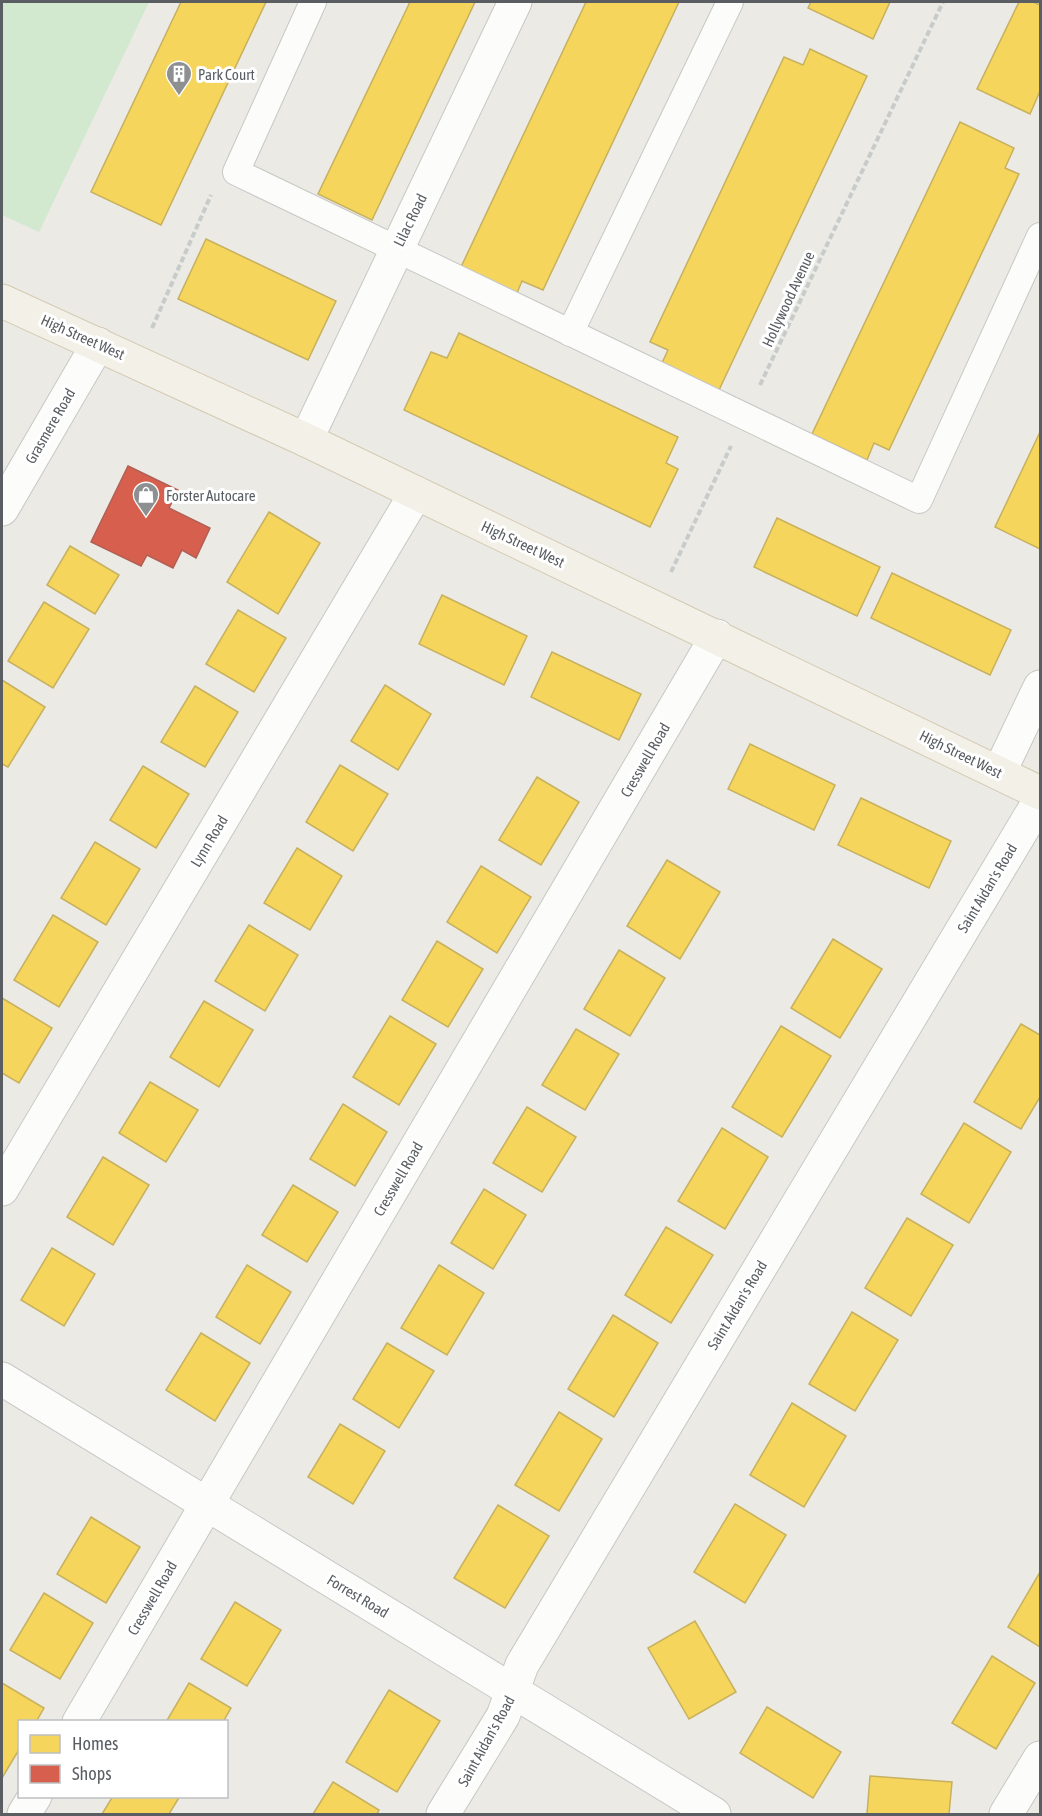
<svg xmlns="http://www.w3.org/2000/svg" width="1042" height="1816" viewBox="0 0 1042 1816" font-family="'Asap Condensed',sans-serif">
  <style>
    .green { fill: #d2e8cf }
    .homes { fill: #f6d55c; stroke: #c7b15e; stroke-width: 1.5 }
    .shops { fill: #d6604d; stroke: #b15f54; stroke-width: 1.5 }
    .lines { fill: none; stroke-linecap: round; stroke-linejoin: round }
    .lane-casing { stroke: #c7c7c5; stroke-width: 28 }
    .street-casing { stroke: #c7c7c5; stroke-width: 35 }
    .secondary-casing { stroke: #c7c8c7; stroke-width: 35 }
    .primary-casing { stroke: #d4cab1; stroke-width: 35 }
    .path { stroke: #c7ccca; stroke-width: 4; stroke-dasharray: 6 3; stroke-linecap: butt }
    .lane { stroke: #fcfcfb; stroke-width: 26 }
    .street { stroke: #fcfcfb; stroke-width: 33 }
    .secondary { stroke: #fcfcfb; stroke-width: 33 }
    .primary { stroke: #f2f0e7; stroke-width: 33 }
    .labels { text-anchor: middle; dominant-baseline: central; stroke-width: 6; stroke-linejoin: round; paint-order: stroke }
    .poi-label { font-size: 15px; fill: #5a5e63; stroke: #fff; text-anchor: start }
    .street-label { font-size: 15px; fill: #5a5e63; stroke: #fff }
  </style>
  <rect width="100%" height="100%" fill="#ebeae5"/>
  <path class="green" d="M2,2H149L39,232L2,215Z"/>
  <g class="homes">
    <path d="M181,2H266L161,225L91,192Z"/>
    <path d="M410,2H475L372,220L318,194Z"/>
    <path d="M586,2H679L543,290L522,281L517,293L461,267Z"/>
    <path d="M811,2H890L873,39L808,8Z"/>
    <path d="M1019,2H1033L1040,5V91L1030,114L977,89Z"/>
    <path d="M810,49L867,76L719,390L662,363L668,350L650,342L784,57L803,65Z"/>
    <path d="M960,122L1014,148L1005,168L1019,174L889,450L874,443L867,460L812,434Z"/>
    <path d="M206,239L336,301L308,360L178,299Z"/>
    <path d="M459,333L678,437L666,463L678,469L650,527L404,410L431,352L447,358Z"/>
    <path d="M1040,432V549L995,527Z"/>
    <path d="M269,512L320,543L278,614L227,582Z"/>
    <path d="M777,518L880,567L857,616L754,567Z"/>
    <path d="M70,546L119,575L95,614L47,585Z"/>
    <path d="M892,573L1011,630L990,675L871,618Z"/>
    <path d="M442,595L527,636L504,685L419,644Z"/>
    <path d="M44,602L89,629L53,688L8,661Z"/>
    <path d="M238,610L286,638L254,692L206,664Z"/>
    <path d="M552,652L641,694L619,740L531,697Z"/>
    <path d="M2,680L45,707L8,767L2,764Z"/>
    <path d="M385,685L431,714L398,770L351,741Z"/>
    <path d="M195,686L238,712L205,767L161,742Z"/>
    <path d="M750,744L835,785L814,830L728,789Z"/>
    <path d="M340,765L388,794L353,851L306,822Z"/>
    <path d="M143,766L189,794L156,848L110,820Z"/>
    <path d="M537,777L579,802L541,865L499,840Z"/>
    <path d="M861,798L951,841L929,888L838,845Z"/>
    <path d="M95,842L140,869L106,925L61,898Z"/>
    <path d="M297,848L342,876L310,930L264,903Z"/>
    <path d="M667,860L720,892L680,959L627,926Z"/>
    <path d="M481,866L531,897L497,953L447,922Z"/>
    <path d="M53,915L98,942L59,1007L14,980Z"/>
    <path d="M249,925L298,955L265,1011L215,981Z"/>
    <path d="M833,939L882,969L840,1038L791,1008Z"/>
    <path d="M437,941L483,969L448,1027L402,1000Z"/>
    <path d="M619,950L665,978L630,1036L584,1009Z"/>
    <path d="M2,998L52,1028L19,1083L2,1073Z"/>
    <path d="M204,1001L253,1030L219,1087L170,1057Z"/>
    <path d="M390,1016L436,1044L399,1105L353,1077Z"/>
    <path d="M1021,1024L1040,1035V1097L1021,1129L974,1102Z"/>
    <path d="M781,1026L831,1056L782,1137L732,1107Z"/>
    <path d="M576,1029L619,1054L585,1110L542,1085Z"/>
    <path d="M150,1082L198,1110L166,1162L119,1133Z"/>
    <path d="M343,1104L387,1132L355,1186L310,1159Z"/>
    <path d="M527,1107L576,1137L542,1192L493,1163Z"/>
    <path d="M964,1123L1011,1152L969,1223L921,1194Z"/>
    <path d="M722,1128L768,1157L725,1229L678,1201Z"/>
    <path d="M103,1157L149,1185L113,1245L67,1217Z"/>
    <path d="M293,1185L338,1212L307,1262L262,1235Z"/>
    <path d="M484,1189L526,1215L493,1269L451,1243Z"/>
    <path d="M907,1218L953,1245L911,1316L865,1288Z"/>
    <path d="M666,1227L713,1255L671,1323L625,1295Z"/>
    <path d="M52,1248L95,1274L64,1326L21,1300Z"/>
    <path d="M247,1265L291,1292L260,1344L216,1317Z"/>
    <path d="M439,1265L484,1293L447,1355L401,1328Z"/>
    <path d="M852,1312L898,1340L855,1411L809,1384Z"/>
    <path d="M613,1315L658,1343L614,1417L568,1389Z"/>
    <path d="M201,1333L250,1363L215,1421L166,1390Z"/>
    <path d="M387,1343L434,1371L399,1428L353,1399Z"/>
    <path d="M792,1403L846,1436L804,1507L750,1475Z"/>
    <path d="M559,1412L602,1439L559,1511L515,1485Z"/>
    <path d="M340,1424L385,1451L353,1504L308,1477Z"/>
    <path d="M735,1504L786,1535L745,1603L694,1572Z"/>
    <path d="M498,1505L549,1536L505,1608L454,1578Z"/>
    <path d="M91,1517L140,1547L106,1603L57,1574Z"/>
    <path d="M1040,1572V1647L1008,1627Z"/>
    <path d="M44,1593L93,1623L60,1679L10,1650Z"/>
    <path d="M235,1602L281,1630L247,1686L201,1659Z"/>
    <path d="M695,1621L736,1692L689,1719L648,1648Z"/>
    <path d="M992,1656L1035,1683L996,1749L952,1723Z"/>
    <path d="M2,1683L44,1708L36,1722H20V1748L2,1778Z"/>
    <path d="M189,1683L231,1708L223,1722H166Z"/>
    <path d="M389,1690L440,1721L397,1792L346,1762Z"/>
    <path d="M767,1707L841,1752L813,1798L740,1753Z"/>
    <path d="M870,1776L952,1782L949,1814H867Z"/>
    <path d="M333,1782L379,1810L377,1814H313Z"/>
    <path d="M113,1796H180L169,1814H102Z"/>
  </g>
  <path class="shops" d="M128,466L178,490L169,508L210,528L196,558L182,550L173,568L147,555L141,566L91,542Z"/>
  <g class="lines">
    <defs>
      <g id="lane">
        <path d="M313,2L236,172L919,500L1040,236"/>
        <path d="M570,333L730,2"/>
      </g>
      <g id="street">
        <path d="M306,440L515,2"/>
        <path d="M2,509L98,344"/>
        <path d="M999,773L1040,687"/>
        <path d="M2,1189L416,493"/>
        <path d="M79,1722L717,636"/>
        <path d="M24,1814L35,1796"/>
        <path d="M443,1814L503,1716L522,1665L1040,800"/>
        <path d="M1006,1814L1040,1758"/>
      </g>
      <path id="secondary" d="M2,1379L714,1814"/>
      <path id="primary" d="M2,301L306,440L1040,793"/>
    </defs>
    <use href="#lane" class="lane-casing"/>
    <use href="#street" class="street-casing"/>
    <use href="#secondary" class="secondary-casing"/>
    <use href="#primary" class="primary-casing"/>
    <g class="path">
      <path d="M152,328L211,195"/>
      <path d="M760,385L943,2"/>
      <path d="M671,572L731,446"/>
    </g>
    <use href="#lane" class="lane"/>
    <use href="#street" class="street"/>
    <use href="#secondary" class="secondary"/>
    <use href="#primary" class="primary"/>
  </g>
  <defs>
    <symbol id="building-pin" viewBox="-11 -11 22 30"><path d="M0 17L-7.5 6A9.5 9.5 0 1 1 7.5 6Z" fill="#8d8f90" stroke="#fff"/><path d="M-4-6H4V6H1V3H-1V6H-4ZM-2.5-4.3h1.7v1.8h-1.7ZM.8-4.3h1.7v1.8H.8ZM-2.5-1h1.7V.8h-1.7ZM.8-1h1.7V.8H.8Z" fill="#fff"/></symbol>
    <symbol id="shop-pin" viewBox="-11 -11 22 30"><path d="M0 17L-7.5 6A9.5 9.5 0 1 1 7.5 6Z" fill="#8d8f90" stroke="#fff"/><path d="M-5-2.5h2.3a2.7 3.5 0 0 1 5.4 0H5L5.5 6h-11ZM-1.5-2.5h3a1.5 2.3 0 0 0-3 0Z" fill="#fff"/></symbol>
  </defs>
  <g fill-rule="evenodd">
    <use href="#building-pin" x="164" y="59" width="30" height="40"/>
    <use href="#shop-pin" x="131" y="480" width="30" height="40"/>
  </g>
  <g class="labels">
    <g class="poi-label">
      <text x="198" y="74">Park Court</text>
      <text x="166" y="495">Forster Autocare</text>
    </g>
    <g class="street-label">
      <text transform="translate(410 220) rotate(-64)">Lilac Road</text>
      <text transform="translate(788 299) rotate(-65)">Hollywood Avenue</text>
      <text transform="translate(83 337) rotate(24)">High Street West</text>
      <text transform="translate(50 426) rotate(-60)">Grasmere Road</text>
      <text transform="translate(523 544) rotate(25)">High Street West</text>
      <text transform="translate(961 754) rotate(26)">High Street West</text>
      <text transform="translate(645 760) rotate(-60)">Cresswell Road</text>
      <text transform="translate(209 841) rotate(-59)">Lynn Road</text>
      <text transform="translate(987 888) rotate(-59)">Saint Aidan's Road</text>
      <text transform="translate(398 1179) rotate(-60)">Cresswell Road</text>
      <text transform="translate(737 1305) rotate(-59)">Saint Aidan's Road</text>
      <text transform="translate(358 1596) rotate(31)">Forrest Road</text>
      <text transform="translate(152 1598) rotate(-60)">Cresswell Road</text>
      <text transform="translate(486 1741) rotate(-61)">Saint Aidan's Road</text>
    </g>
  </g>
  <rect width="1042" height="1816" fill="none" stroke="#5a5e63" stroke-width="6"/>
  <rect x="18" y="1720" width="210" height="78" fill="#ffffff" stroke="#bdbfc1" stroke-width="1.5"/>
  <rect x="30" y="1735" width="30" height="18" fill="#f6d55c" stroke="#bdbfc1" stroke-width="1.5"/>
  <text x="72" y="1750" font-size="18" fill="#5a5e63">Homes</text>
  <rect x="30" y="1765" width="30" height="18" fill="#d6604d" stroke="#bdbfc1" stroke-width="1.5"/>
  <text x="72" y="1780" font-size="18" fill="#5a5e63">Shops</text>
</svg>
